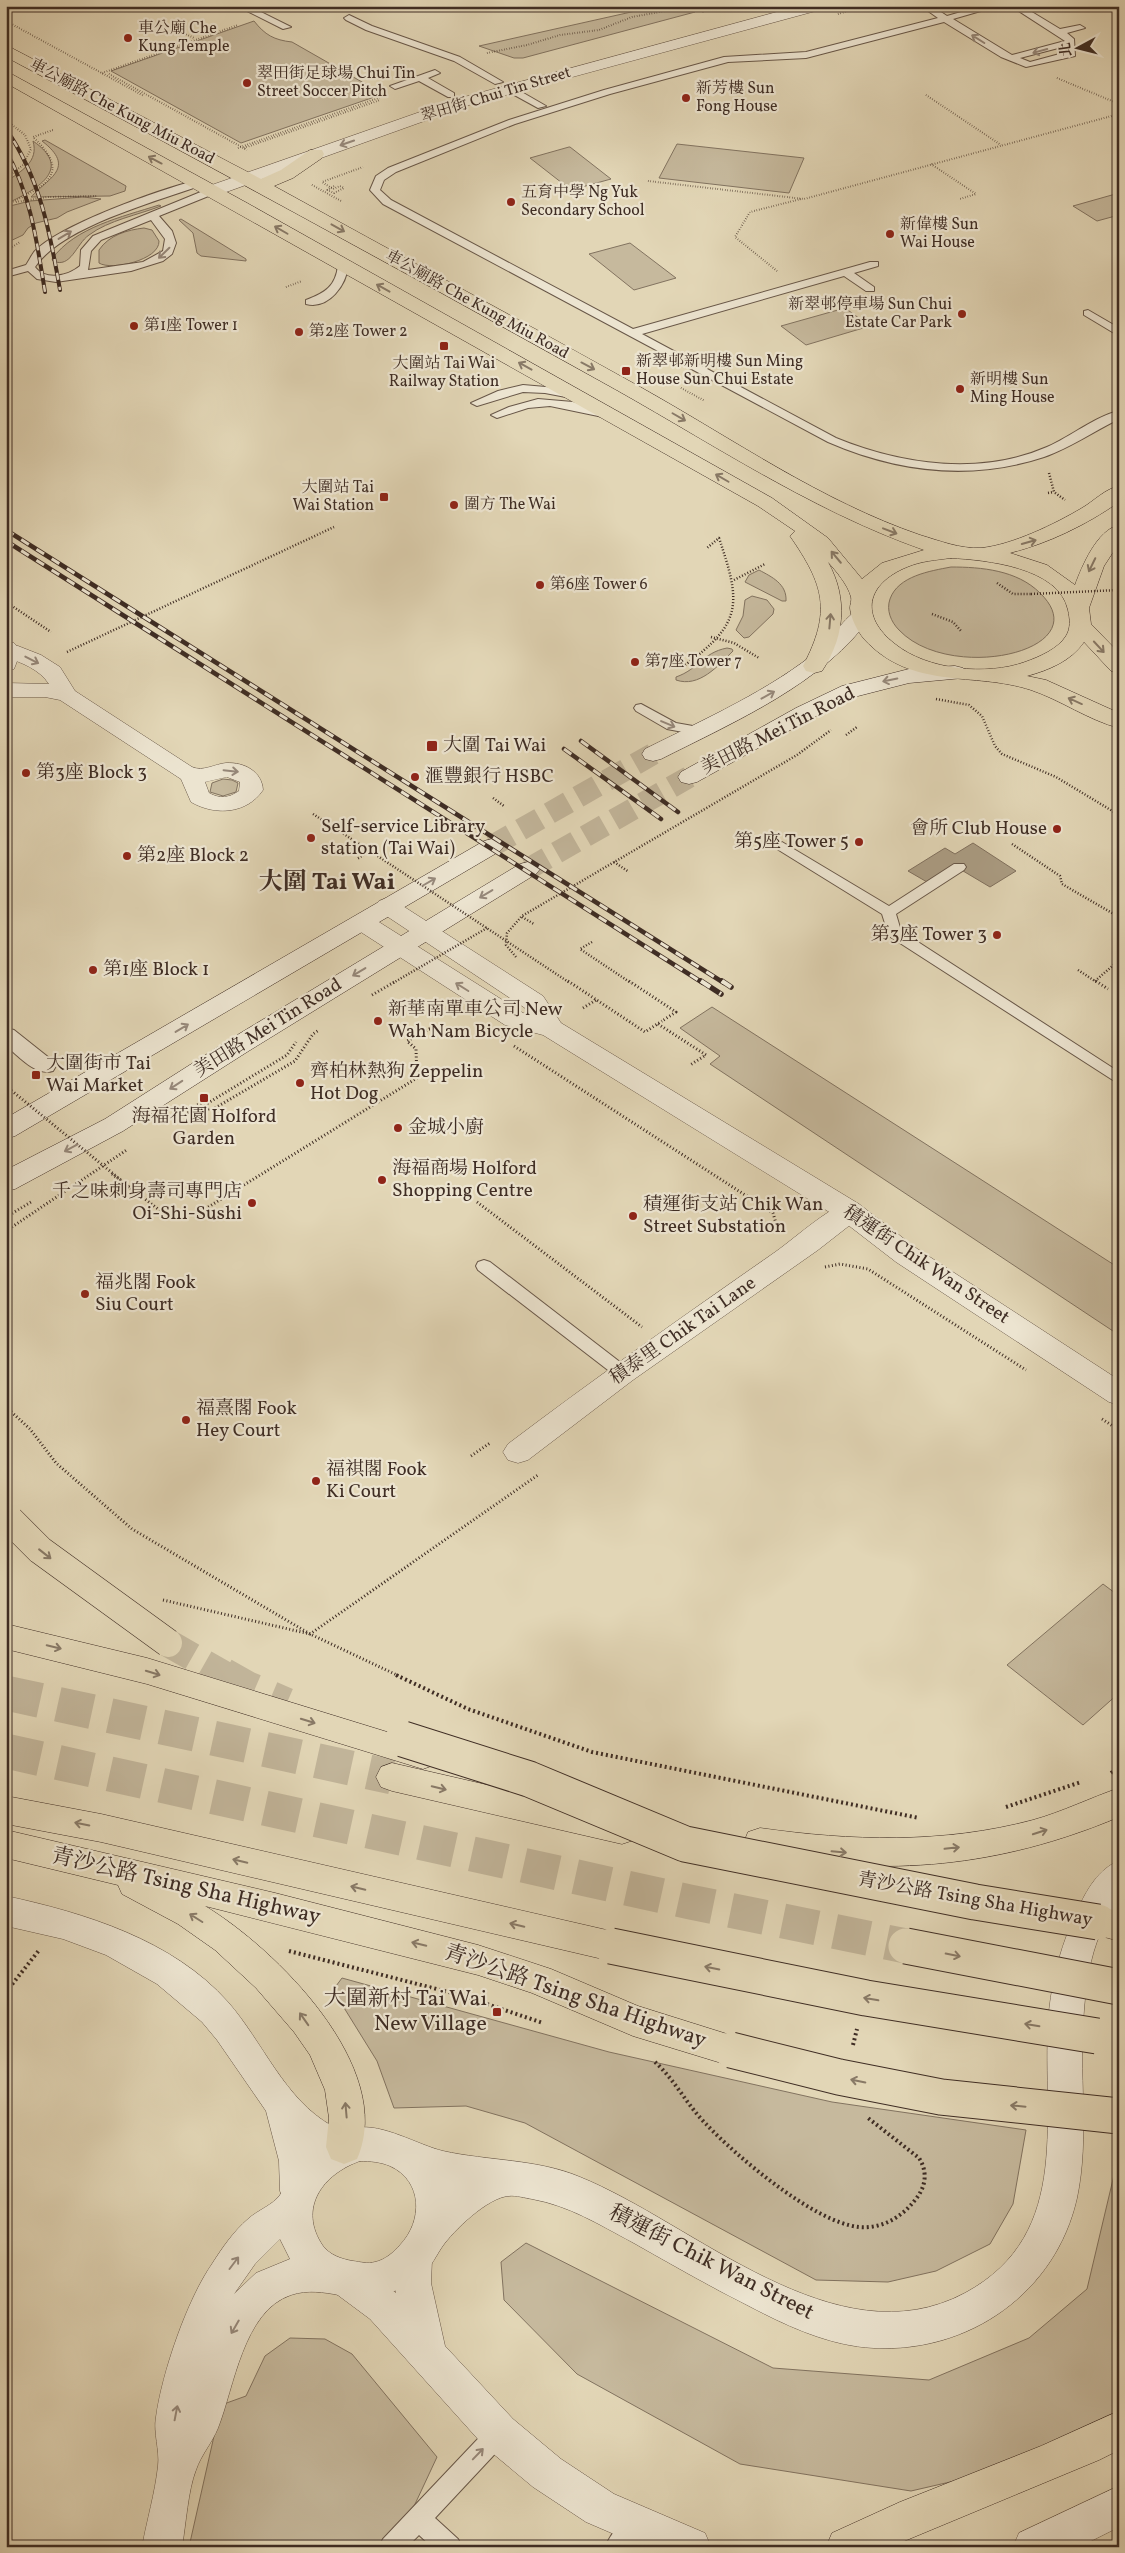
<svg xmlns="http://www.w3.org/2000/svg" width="1125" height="2553" viewBox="0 0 1125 2553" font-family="Vollkorn,'Noto Serif TC',serif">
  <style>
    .green { fill: #c6b99d; stroke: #827360 }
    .water { fill: #ab9d84; stroke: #80705e }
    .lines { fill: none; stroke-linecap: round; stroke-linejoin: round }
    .secondary-tunnel { stroke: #c1b499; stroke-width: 22; stroke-dasharray: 22 11; stroke-linecap: butt }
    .primary-tunnel { stroke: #c1b499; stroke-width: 35; stroke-dasharray: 35 18; stroke-linecap: butt }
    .motorway-tunnel-far1 { stroke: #c1b499; stroke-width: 28; stroke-dasharray: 28 14; stroke-linecap: butt }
    .motorway-tunnel { stroke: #c1b499; stroke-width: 35; stroke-dasharray: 35 18; stroke-linecap: butt }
    .service-casing { stroke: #685748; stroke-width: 2 }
    .pedestrian-casing { stroke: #685748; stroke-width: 2 }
    .minor-casing { stroke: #685748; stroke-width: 1 }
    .tertiary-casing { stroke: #685748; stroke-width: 1 }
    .secondary-casing { stroke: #3f2d24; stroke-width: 1 }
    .primary-casing { stroke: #3f2d24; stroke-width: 1 }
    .trunk-casing { stroke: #3f2d24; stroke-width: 1 }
    .motorway-casing { stroke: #3f2d24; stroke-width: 1 }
    .path-far3 { stroke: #3f2d24; stroke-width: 2; stroke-dasharray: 0.5 2; stroke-linecap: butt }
    .path-far2 { stroke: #3f2d24; stroke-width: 2.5; stroke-dasharray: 1 2; stroke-linecap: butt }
    .path-far1 { stroke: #3f2d24; stroke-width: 3; stroke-dasharray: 1 2.5; stroke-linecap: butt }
    .path { stroke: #3f2d24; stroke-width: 4; stroke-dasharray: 2 3; stroke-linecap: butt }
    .service { fill: #ece4d0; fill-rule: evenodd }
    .pedestrian { fill: #ece4d0; fill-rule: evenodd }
    .minor { fill: #ece4d0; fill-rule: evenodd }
    .tertiary { fill: #ece4d0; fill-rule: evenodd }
    .secondary { fill: #ece4d0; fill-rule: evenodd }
    .primary { fill: #e2d6b6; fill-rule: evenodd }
    .trunk { fill: #e2d6b6; fill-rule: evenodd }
    .motorway { fill: #e2d6b6; fill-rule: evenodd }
    .rail-far2-casing { stroke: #3f2d24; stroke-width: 4 }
    .rail-far1-casing { stroke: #3f2d24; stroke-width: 4.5 }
    .rail-casing { stroke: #3f2d24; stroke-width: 5.5 }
    .rail-far2 { stroke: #ece4d0; stroke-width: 2.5; stroke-dasharray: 7; stroke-linecap: butt }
    .rail-far1 { stroke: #ece4d0; stroke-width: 3; stroke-dasharray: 9; stroke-linecap: butt }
    .rail { stroke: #ece4d0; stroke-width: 4; stroke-dasharray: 11; stroke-linecap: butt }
    .primary-bridge-casing { stroke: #3f2d24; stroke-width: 37; stroke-linecap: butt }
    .motorway-bridge-far1-casing { stroke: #3f2d24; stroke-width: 29; stroke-linecap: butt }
    .motorway-bridge-casing { stroke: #3f2d24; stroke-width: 37; stroke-linecap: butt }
    .path-bridge-far2 { stroke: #3f2d24; stroke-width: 2; stroke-dasharray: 0.5 2; stroke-linecap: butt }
    .path-bridge-far1 { stroke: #3f2d24; stroke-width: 2.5; stroke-dasharray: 1 2; stroke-linecap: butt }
    .path-bridge { stroke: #3f2d24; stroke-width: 3; stroke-dasharray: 1 2.5; stroke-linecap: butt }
    .primary-bridge { stroke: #e2d6b6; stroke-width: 35 }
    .motorway-bridge-far1 { stroke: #e2d6b6; stroke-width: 28 }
    .motorway-bridge { stroke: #e2d6b6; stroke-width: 35 }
    .oneway { stroke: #96887a }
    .oneway2 { stroke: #887966 }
    .poi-dot { fill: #8f2418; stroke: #ece4d0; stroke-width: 2 }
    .labels { text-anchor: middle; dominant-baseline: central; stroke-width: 4.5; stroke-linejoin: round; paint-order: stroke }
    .far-poi-label { font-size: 16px; fill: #3f2d24; stroke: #ece4d0; text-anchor: start }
    .far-street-label { font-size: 16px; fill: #3f2d24; stroke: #ece4d0 }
    .street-label { font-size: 19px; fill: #3f2d24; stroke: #ece4d0 }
    .poi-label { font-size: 19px; fill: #3f2d24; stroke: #ece4d0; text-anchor: start }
    .near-street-label { font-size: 22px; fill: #3f2d24; stroke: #ece4d0 }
    .near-poi-label { font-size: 22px; fill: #3f2d24; stroke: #ece4d0; text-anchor: end }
    .district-label { font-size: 24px; font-weight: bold; fill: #3f2d24; stroke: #ece4d0 }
  </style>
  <rect width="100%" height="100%" fill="#e2d6b6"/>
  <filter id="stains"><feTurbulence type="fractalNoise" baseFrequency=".004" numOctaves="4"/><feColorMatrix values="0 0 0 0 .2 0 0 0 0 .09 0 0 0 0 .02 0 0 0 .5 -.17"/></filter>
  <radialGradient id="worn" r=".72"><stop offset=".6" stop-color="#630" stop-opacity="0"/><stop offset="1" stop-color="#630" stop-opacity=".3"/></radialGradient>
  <g class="green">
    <path d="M658,6H684L695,12L523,58H514L479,46Z"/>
    <path d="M254,21C265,35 274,40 292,42L383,94L241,143L111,71Z"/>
    <path d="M45,140L126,186L125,191L110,196L31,197C48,178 77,168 42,141Z"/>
    <path d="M33,141C75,170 35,190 6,204V182C21,171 39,162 33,141Z"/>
    <path d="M677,144L804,158L789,193L659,178Z"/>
    <path d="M569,147H570L611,179L571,190L530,158Z"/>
    <path d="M1119,193V215L1097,221L1073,206Z"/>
    <path d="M83,197L101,199L67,212L57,218L36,223L28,228L23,235L6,243V207L30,201Z"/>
    <path d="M159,205L161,206C138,215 109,220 89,235C76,244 71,269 53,261L52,259C75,227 122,217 159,205Z"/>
    <path d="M181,219L246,259V261L201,256L197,253L193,233L179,220Z"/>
    <path d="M144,228L152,230L159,241C160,260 111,271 99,263V250C109,235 127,230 144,228Z"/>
    <path d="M630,243L676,278L634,290L589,254Z"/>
    <path d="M845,308L870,326L806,345L781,326Z"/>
    <path d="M951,567C981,567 1017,570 1040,593C1100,651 950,684 899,630C891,622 886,610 890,599C898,576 930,571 951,567Z"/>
    <path d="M759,570C772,577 787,584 786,601H782L745,582L749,575Z"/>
    <path d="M752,596L767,600L774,609L773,614L749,637L744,638L736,630L743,616L745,600Z"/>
    <path d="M727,648L732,649L733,651C718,666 699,688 676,680V677C699,669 702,653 727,648Z"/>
    <path d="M223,779L232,780L238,783L236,792L223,796L210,792L212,783Z"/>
    <path d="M712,1007L1119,1268V1335L710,1064L720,1056L680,1028Z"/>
    <path d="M1103,1584L1119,1596V1693L1083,1725L1007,1665Z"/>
    <path d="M342,1978L609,2052L832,2102L1026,2130L1013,2204L990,2244L936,2271L888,2282L816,2280L525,2123L466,2106L394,2108L377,2061L333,1990Z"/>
    <path d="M1119,2154V2420L1028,2464L911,2491L740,2464L577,2374L504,2300L501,2262L526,2243L773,2368L929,2380L1029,2338L1087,2289Z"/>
    <path d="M290,2338L325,2339L352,2354L437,2457L395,2547H189L221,2405L246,2396L265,2356Z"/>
  </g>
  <path class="water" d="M973,843L1016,871L990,887L953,865L927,882L908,871L945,848L955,854Z"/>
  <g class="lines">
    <g class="secondary-tunnel">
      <path d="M492,846L653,754"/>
      <path d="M528,869L689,777"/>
    </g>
    <path class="primary-tunnel" d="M6,1751L690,1902L906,1946"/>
    <path class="motorway-tunnel-far1" d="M168,1643L226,1676"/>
    <g class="motorway-tunnel">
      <path d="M223,1675L246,1688L286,1705"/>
      <path d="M6,1693L392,1777"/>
    </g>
    <defs>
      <g id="service">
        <path d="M237,6H249L291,27L283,29Z"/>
        <path d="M921,6H932L947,16L982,6H998L953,19L1012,55L1065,41L1011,6H1022L1060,29L1080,25L1085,28L1067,33L1074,39L1075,56L1026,67L1001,57L944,22L806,58L728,62L610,94L515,124L396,172L384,180L380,190L391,200L633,329L870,262H878V266L854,273L874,287V291H866L844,276L642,334L836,438C902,465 980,476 1047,447C1070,437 1096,416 1119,411V419C1094,431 1070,448 1044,457C971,481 897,472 828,442L383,204L370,190L376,176L388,168L509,120L604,90L724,57L806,52L938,18ZM1066,46L1067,52L1030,62L1020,58Z"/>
        <path d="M349,15L372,26L460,57L503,82L495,84L454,61L366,30L346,20L344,18Z"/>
        <path d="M435,70L440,73L428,78L454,93V97H448L419,81L395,89L390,86Z"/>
        <path d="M507,87H513L546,106L538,108L507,91Z"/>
        <path d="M198,180L202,181V185C156,202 62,226 35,267C46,281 68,276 80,266L81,250L93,236L208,189H216V193L159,216L172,231L176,243L172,254L163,261L131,271L56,282L37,279L28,271L6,277V271L26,265C29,261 31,256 34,252C59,225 161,189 198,180ZM151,220L165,239L163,251L143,262L88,270L91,251L101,240Z"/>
        <path d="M343,262L348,265C347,284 329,310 306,304V300C325,293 336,286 338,265Z"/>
        <path d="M1088,310L1119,328V336L1084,315V311Z"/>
        <path d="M523,385L557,388L577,395L571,398L545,393L523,392L477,406L471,403L498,391Z"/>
        <path d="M538,399L573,402L609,414L603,417L550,406L528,408L497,418L491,415L509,407Z"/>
        <path d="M641,704L676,723L704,728L706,731L699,735L667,729L636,711L634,708L636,705Z"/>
        <path d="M782,842L889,906L954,864H964L966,867L964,870L896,914L901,931L1119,1072V1084L889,936L882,914L777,849L775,846Z"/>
        <path d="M484,1260L490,1262L629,1369L631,1373L629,1377L623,1379L617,1377L478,1270L476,1266L478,1262Z"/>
        <path d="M499,2422L507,2425L510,2433L507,2441L435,2518L458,2539L462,2547H432L419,2535L407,2547H379L383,2539L491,2425Z"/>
        <path d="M636,2513L644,2517L648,2525L644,2533L633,2547H605C611,2533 623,2519 636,2513Z"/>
      </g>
      <path id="pedestrian" d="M6,1028L14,1030L53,1061L56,1066L53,1071C35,1076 20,1057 6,1046Z"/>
      <g id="minor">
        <path d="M6,645L18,646L41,655L60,667L75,691L192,767C203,772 215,764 226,763C245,762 262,772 263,790C247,814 215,816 191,802L181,779L60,700L45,697H6V683L49,684C39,669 22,663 6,657ZM227,777L240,782L239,791C229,798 220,799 209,793L205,782Z"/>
        <path d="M849,1202L859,1204L862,1211L859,1218L818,1250L633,1380L528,1460L518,1463L508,1460L503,1452L508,1444C594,1379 682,1317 771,1255C792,1241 827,1208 849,1202Z"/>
        <path d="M6,1896C85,1913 173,1940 228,2002C263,2042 284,2099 332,2126C339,2130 349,2132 357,2135L362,2147L357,2159L344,2164L312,2152L316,2191L311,2203L298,2208L285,2203L280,2191L279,2161L266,2111L217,2040L202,2022L157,1984L106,1955L63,1939L6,1926Z"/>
        <path d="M414,2241L427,2246L432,2259L431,2283L445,2346L513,2419L561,2459L614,2494L705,2533L711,2547H644L586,2522L533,2487L485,2447L370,2319L335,2293L330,2280L335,2267L348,2262L361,2267L396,2293C392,2277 395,2261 401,2246Z"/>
        <path d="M1119,2486V2527L1079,2547H1013L1019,2533Z"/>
      </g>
      <g id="tertiary">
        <path d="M799,6H826L823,9L469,105L218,195H206L203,191L206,187L457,99Z"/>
        <path d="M6,642L14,643L21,651L14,669L6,670Z"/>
        <path d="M387,898L395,901L543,996L561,1023L859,1204L916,1248L1119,1380V1405L1109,1402L896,1262L839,1218L543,1035L505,1025L353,927L350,922L353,917L362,914L371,917L523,1013L530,1015L525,1008L379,911L375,906L379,901Z"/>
        <path d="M1119,1861C1119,1873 1122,1888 1119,1900C1117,1909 1105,1924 1100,1934C1090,1957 1086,1985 1084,2010C1078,2072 1090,2137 1077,2198C1056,2292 970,2353 874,2348C830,2346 787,2326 749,2306C709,2286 671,2264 632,2242C598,2224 570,2206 532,2199C525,2198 516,2195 509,2196C488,2197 453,2231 442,2247C436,2256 432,2265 424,2273C413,2284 398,2290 383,2295C355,2306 324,2284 291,2295C243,2311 234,2388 218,2428C212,2443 201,2455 196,2470C188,2490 186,2524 182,2547H142C147,2520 155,2493 158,2466C160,2450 153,2433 156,2417C162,2373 187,2300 212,2264C222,2248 234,2231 248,2219C258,2210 273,2205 280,2195C286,2186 289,2174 295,2165C308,2145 334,2134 357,2128C382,2123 418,2145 443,2151C488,2161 538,2159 580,2177C694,2223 836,2362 965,2293C1076,2233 1040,2114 1049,2011C1053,1975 1062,1942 1078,1909C1086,1891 1099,1868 1119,1861ZM360,2161C370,2161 381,2162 390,2166C423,2181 423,2221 400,2245C394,2252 385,2260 375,2262C368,2264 360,2262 353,2261C341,2259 330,2255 323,2246C297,2208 323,2174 360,2161ZM280,2239L290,2259L256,2273L234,2294L255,2264Z"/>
      </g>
      <g id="secondary">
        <path d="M861,609L869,610L872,615C825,683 734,722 661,759L653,761L645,759L642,754L645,749C703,720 771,690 821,648C833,637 848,612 861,609Z"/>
        <path d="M955,666L963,668L966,673L963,678L909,683L858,696L812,718L697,782L689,784L681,782L678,777L681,772L796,708L842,686L909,669Z"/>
        <path d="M492,839L500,841L504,846L500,851L15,1136L6,1139V1118L484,841Z"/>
        <path d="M528,862L536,864L540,869L536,874L247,1052L123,1131L15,1189L6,1191V1170L105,1119L229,1040L520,864Z"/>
      </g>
      <g id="primary">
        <path d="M6,45L261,179L281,170L310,150H322L324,154L322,158L293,178L274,186C397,254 520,320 642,388C733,439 821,501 920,535C940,541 960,549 981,548C1012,545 1055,524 1082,508C1094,501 1105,489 1119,486V502C1086,525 1049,543 1010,553L1047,565L1075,585C1082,566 1097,530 1119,525V543L1104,566L1089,608L1091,624L1119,653V672L1111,671L1084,642C1071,661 1049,670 1027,676L1046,680L1119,713V728C1088,720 1061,700 1031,690C973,671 912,691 864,639C857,630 851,619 850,608C850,605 852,600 851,597C848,585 836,571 828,562C848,598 845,637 822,671L814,673L806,671L803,666C832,611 824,585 790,536L795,531L758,506L6,83V71L247,203L772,498L828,538L862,579L882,563L924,550C807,509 703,437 595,378C399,269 203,162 6,57ZM951,558C986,560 1059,567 1068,610C1070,619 1071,628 1066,636C1058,649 1039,657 1025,662C987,676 927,670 895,644C859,616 866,584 907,567C921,561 936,560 951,558Z"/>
        <path d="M6,1830L275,1893L478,1945L551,1969L638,2006L743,2039L748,2050L743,2061L731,2066L633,2036L532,1993L478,1975L205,1906C275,1948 397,2068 357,2159L344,2164L331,2159L326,2147L329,2118L325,2090L310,2055L294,2032L256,1988L215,1950L178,1924L122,1894L118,1885L6,1858Z"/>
        <path d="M1119,2411V2450L1099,2460L890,2547H826L832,2533L900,2502L1041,2446Z"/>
      </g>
      <g id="trunk">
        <path d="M6,1624L147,1658L423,1743L434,1747L439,1756L434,1765L423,1769L147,1684L6,1649Z"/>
        <path d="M1119,1788V1817C997,1868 890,1876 760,1856L748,1852L744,1842L748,1832L760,1828C851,1841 943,1844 1033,1820C1062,1812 1090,1798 1119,1788Z"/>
      </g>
      <g id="motorway">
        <path d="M392,1763L622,1816L634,1820L638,1830L634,1840L622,1844L392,1791L381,1787L376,1777L381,1767Z"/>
        <path d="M6,1796L101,1814L611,1931L623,1935L628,1946L623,1957L611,1961L101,1842L6,1824Z"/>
        <path d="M1098,1907L1119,1911V1941L1086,1932L1081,1922L1086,1912Z"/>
      </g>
    </defs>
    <use href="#service" class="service-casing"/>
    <use href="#pedestrian" class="pedestrian-casing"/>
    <use href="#minor" class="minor-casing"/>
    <use href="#tertiary" class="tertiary-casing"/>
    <use href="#secondary" class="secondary-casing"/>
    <use href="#primary" class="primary-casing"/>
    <use href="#trunk" class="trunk-casing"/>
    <use href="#motorway" class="motorway-casing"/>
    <g class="path-far3">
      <path d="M692,6L705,13"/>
      <path d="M840,10L854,6"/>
      <path d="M838,14L864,6"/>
      <path d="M6,21L144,96"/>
      <path d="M168,26L194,38"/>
      <path d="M487,53L527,45L560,35L599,30L632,17L692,6"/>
      <path d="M102,73L238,25"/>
      <path d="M109,74L247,150"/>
      <path d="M1057,78L1119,104"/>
      <path d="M926,95L1001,145"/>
      <path d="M6,120L25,135L31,149L23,165L6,178"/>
      <path d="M238,148L381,97"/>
      <path d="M244,148L380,100"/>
      <path d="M931,164L976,194L960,199"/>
      <path d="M648,181L804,199L1119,114"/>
      <path d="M312,185L341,201"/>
      <path d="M327,190L334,193L344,188L340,186L333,189L322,182L363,167"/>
      <path d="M16,202L48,197L97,196"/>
      <path d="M6,205C43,187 74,175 33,137L53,130"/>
      <path d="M6,251L20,242"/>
      <path d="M777,271L735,237L750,212L801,199"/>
      <path d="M286,287L302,281"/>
      <path d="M681,388L705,401"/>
    </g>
    <g class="path-far2">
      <path d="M1049,473L1054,492L1065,500"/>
      <path d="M1048,493L1054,492"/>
      <path d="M734,580L765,564"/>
      <path d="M997,583L1013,594H1031"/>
      <path d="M6,602L51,632"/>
      <path d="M932,614L953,622L962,632"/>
      <path d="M711,637L734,643L759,658"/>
      <path d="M67,652L334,527"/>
      <path d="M685,665C743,623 741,603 719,538L707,548"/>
      <path d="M936,699L969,705L982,716L995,746L1002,754L1056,777L1119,815"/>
      <path d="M846,735L857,727"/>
      <path d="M493,798L504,806"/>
      <path d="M313,814L370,851L357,859"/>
      <path d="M1012,844L1060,876L1062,884L1119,917"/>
      <path d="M614,862L629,872"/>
      <path d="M522,917L534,924"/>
      <path d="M592,942L580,949L631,983"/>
      <path d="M516,957L506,945L507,933L522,916L797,755L831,730"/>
      <path d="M1078,970L1098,983"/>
      <path d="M1095,981L1117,962"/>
    </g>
    <g class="path-far1">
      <path d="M629,981L676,1012L662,1021"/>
      <path d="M1096,981L1108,989"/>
      <path d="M583,1008L596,1000"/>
      <path d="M658,1024L706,1055L690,1065"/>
      <path d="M514,1046L773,1213L778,1230"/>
      <path d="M197,1105L208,1103L287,1055L296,1042"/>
      <path d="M184,1113L215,1108L295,1061L313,1034L319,1030"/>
      <path d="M112,1174L166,1215L197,1214L417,1078L416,1049L407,1041L429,1029L467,1028"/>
      <path d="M477,1202L642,1327"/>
      <path d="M6,1217L31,1202"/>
      <path d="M6,1231L128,1149"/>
      <path d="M825,1267L840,1264L868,1269L1026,1370"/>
      <path d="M6,1407L30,1429L56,1463L132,1529L310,1634L399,1676"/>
      <path d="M1102,1419L1119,1430"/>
      <path d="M471,1456L490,1443"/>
      <path d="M163,1600L310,1634L538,1475"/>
    </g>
    <g class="path">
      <path d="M396,1675L468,1709L592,1752L919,1818"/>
      <path d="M1111,1773L1119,1767"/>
      <path d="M1006,1807L1081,1782"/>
      <path d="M289,1951L460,1995L543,2023"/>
      <path d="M6,1992L40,1949"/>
      <path d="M853,2045L857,2029"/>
      <path d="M655,2062C675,2080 687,2105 706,2124C736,2156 815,2223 859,2227C882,2229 902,2217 915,2200C926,2187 928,2172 919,2158L868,2118"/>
    </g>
    <use href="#service" class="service"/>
    <use href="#pedestrian" class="pedestrian"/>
    <use href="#minor" class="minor"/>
    <use href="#tertiary" class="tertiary"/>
    <use href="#secondary" class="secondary"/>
    <use href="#primary" class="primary"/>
    <use href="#trunk" class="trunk"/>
    <use href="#motorway" class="motorway"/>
    <defs>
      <g id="rail-far2">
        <path d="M6,129C40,178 50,232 60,290"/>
        <path d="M6,151C31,195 37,243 45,292"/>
      </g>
      <g id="rail-far1">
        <path d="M6,530L724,983"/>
        <path d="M6,541L703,983"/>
        <path d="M581,741L678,812"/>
        <path d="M564,749L661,819"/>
      </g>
      <g id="rail">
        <path d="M701,981L721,994"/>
        <path d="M722,981L731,987"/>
      </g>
    </defs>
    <use href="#rail-far2" class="rail-far2-casing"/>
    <use href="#rail-far1" class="rail-far1-casing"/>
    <use href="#rail" class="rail-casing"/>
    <use href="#rail-far2" class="rail-far2"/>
    <use href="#rail-far1" class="rail-far1"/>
    <use href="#rail" class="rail"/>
    <defs>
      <g id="primary-bridge">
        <path d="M906,1946L1119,1987"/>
        <path d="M731,2050L839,2077L941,2097L1119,2116"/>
      </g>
      <path id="motorway-bridge-far1" d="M10,1520L40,1550L168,1643"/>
      <g id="motorway-bridge">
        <path d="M403,1739L529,1779L685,1844L975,1902L1098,1922"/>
        <path d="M611,1946L866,1998L1097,2036"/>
      </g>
    </defs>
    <use href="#primary-bridge" class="primary-bridge-casing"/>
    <use href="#motorway-bridge-far1" class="motorway-bridge-far1-casing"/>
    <use href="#motorway-bridge" class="motorway-bridge-casing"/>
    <path class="path-bridge-far2" d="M327,190L334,186"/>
    <g class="path-bridge-far1">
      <path d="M1031,594L1119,590"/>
      <path d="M370,851L570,983"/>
      <path d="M393,983L487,928"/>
    </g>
    <g class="path-bridge">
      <path d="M568,981L645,1032L662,1021"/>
      <path d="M372,995L396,981"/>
      <path d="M6,1086L133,1190"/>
    </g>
    <use href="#primary-bridge" class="primary-bridge"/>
    <use href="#motorway-bridge-far1" class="motorway-bridge-far1"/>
    <use href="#motorway-bridge" class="motorway-bridge"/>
  </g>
  <defs><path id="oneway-shaft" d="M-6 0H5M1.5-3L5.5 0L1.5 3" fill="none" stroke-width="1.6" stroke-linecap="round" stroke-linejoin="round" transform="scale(1.25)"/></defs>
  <g class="oneway">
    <use href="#oneway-shaft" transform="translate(978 39) rotate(-148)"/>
    <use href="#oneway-shaft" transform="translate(1040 51) rotate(165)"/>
    <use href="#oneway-shaft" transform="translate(347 143) rotate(161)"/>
    <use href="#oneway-shaft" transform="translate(65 235) rotate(-31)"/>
    <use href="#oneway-shaft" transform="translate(164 253) rotate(136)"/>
    <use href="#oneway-shaft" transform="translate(32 660) rotate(27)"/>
    <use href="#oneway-shaft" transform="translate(890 680) rotate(168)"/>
    <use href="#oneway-shaft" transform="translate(768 695) rotate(-29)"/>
    <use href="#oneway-shaft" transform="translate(668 724) rotate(23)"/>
    <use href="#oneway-shaft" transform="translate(231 771) rotate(6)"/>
    <use href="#oneway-shaft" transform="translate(429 882) rotate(-30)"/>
    <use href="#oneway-shaft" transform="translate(486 894) rotate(149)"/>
    <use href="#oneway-shaft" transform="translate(359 972) rotate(149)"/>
    <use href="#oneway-shaft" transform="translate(462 987) rotate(-148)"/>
    <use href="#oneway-shaft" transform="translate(182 1028) rotate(-31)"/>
    <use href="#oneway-shaft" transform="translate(176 1085) rotate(147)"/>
    <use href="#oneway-shaft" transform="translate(71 1148) rotate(152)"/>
    <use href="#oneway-shaft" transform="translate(234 2263) rotate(-53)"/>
    <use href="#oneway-shaft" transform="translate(235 2327) rotate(120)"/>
    <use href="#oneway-shaft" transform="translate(176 2413) rotate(-79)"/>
    <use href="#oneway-shaft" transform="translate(478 2454) rotate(-46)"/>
  </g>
  <g class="oneway2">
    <use href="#oneway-shaft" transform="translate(155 160) rotate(-152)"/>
    <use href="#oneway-shaft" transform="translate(338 228) rotate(29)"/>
    <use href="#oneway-shaft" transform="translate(281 230) rotate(-150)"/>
    <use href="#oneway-shaft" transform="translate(383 288) rotate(-151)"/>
    <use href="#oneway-shaft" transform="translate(525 366) rotate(-151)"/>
    <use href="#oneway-shaft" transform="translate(588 366) rotate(28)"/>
    <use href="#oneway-shaft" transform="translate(679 417) rotate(30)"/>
    <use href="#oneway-shaft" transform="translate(722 478) rotate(-150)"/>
    <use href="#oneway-shaft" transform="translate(890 531) rotate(21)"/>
    <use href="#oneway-shaft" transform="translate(1029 542) rotate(-16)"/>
    <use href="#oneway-shaft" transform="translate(836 557) rotate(-130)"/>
    <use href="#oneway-shaft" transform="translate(1092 565) rotate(116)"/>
    <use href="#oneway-shaft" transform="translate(830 621) rotate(-85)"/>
    <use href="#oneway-shaft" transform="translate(1099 647) rotate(47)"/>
    <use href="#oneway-shaft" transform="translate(1075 701) rotate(-156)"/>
    <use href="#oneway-shaft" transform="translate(45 1554) rotate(38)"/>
    <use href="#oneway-shaft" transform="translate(54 1647) rotate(13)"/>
    <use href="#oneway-shaft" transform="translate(153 1673) rotate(17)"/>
    <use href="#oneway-shaft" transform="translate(308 1721) rotate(17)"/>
    <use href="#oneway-shaft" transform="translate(439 1788) rotate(14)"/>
    <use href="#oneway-shaft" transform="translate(82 1824) rotate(-169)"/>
    <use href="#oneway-shaft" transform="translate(1040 1832) rotate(-18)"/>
    <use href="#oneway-shaft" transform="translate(952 1848) rotate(-6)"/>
    <use href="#oneway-shaft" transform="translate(839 1852) rotate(5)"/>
    <use href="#oneway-shaft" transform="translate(240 1861) rotate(-167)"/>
    <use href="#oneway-shaft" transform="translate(358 1888) rotate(-167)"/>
    <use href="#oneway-shaft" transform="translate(196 1918) rotate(-148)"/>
    <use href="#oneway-shaft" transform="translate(517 1925) rotate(-167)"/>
    <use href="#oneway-shaft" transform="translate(419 1944) rotate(-166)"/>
    <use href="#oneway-shaft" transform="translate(953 1955) rotate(11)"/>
    <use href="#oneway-shaft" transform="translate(712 1968) rotate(-169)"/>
    <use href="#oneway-shaft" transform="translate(871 1999) rotate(-170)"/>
    <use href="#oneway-shaft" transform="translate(304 2019) rotate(-125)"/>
    <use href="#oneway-shaft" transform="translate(1032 2025) rotate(-171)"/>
    <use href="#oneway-shaft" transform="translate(858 2081) rotate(-168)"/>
    <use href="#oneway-shaft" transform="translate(1018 2106) rotate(-175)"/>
    <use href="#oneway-shaft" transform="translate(346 2110) rotate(-95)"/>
  </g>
  <g class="poi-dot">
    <circle cx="128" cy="38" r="5"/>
    <circle cx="247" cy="83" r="5"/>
    <circle cx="686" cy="98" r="5"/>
    <circle cx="511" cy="202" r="5"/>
    <circle cx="890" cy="234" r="5"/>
    <circle cx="962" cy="314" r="5"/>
    <circle cx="134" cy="326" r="5"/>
    <circle cx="299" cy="332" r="5"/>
    <rect x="439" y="341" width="10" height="10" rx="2.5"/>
    <rect x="621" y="366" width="10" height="10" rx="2.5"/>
    <circle cx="960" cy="389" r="5"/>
    <rect x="379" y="492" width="10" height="10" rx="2.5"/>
    <circle cx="454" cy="505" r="5"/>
    <circle cx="540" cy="585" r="5"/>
    <circle cx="635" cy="662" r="5"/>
    <rect x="426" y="740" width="12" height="12" rx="2.5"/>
    <circle cx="26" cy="773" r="5"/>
    <circle cx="415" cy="777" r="5"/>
    <circle cx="1057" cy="829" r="5"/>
    <circle cx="311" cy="838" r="5"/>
    <circle cx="859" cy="842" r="5"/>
    <circle cx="127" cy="856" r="5"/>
    <circle cx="997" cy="935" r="5"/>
    <circle cx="93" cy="970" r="5"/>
    <circle cx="378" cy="1021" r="5"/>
    <rect x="31" y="1070" width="10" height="10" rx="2.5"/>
    <circle cx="300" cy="1083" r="5"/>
    <rect x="199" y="1093" width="10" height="10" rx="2.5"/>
    <circle cx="398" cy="1128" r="5"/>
    <circle cx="382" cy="1180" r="5"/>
    <circle cx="252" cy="1203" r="5"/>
    <circle cx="633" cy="1216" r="5"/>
    <circle cx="85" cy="1294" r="5"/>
    <circle cx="186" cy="1420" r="5"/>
    <circle cx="316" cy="1481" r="5"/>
    <rect x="492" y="2007" width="10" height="10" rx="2.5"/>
  </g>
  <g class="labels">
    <g class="far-poi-label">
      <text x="138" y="29">車公廟 Che<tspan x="138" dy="18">Kung Temple</tspan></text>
      <text x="257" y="74">翠田街足球場 Chui Tin<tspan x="257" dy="18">Street Soccer Pitch</tspan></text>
      <text x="696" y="89">新芳樓 Sun<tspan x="696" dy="18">Fong House</tspan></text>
      <text x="521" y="193">五育中學 Ng Yuk<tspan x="521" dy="18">Secondary School</tspan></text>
      <text x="900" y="225">新偉樓 Sun<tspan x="900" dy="18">Wai House</tspan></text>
      <text x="952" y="305" text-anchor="end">新翠邨停車場 Sun Chui<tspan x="952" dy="18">Estate Car Park</tspan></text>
      <text x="144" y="326">第1座 Tower 1</text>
      <text x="309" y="332">第2座 Tower 2</text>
      <text x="636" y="362">新翠邨新明樓 Sun Ming<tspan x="636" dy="18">House Sun Chui Estate</tspan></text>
      <text x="444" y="364" text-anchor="middle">大圍站 Tai Wai<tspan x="444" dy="18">Railway Station</tspan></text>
      <text x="970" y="380">新明樓 Sun<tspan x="970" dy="18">Ming House</tspan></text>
      <text x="374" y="488" text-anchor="end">大圍站 Tai<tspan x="374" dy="18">Wai Station</tspan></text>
      <text x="464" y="505">圍方 The Wai</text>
      <text x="550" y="585">第6座 Tower 6</text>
      <text x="645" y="662">第7座 Tower 7</text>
    </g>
    <g class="far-street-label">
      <text transform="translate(496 95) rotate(-17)">翠田街 Chui Tin Street</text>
      <text transform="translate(122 112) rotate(28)">車公廟路 Che Kung Miu Road</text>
      <text transform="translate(477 305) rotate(29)">車公廟路 Che Kung Miu Road</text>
    </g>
    <g class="street-label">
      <text transform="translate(778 731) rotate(-27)">美田路 Mei Tin Road</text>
      <text transform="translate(268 1028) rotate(-32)">美田路 Mei Tin Road</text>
      <text transform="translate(926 1265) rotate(34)">積運街 Chik Wan Street</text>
      <text transform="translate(683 1331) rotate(-35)">積泰里 Chik Tai Lane</text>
      <text transform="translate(975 1900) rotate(10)">青沙公路 Tsing Sha Highway</text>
    </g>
    <g class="poi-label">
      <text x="443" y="746">大圍 Tai Wai</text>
      <text x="36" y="773">第3座 Block 3</text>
      <text x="425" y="777">滙豐銀行 HSBC</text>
      <text x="321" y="827">Self-service Library<tspan x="321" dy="22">station (Tai Wai)</tspan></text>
      <text x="1047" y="829" text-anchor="end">會所 Club House</text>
      <text x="849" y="842" text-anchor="end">第5座 Tower 5</text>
      <text x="137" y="856">第2座 Block 2</text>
      <text x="987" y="935" text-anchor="end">第3座 Tower 3</text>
      <text x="103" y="970">第1座 Block 1</text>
      <text x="388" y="1010">新華南單車公司 New<tspan x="388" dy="22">Wah Nam Bicycle</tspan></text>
      <text x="46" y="1064">大圍街市 Tai<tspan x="46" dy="22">Wai Market</tspan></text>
      <text x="310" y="1072">齊柏林熱狗 Zeppelin<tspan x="310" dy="22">Hot Dog</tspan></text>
      <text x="204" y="1117" text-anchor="middle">海福花園 Holford<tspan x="204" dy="22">Garden</tspan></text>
      <text x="408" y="1128">金城小廚</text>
      <text x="392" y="1169">海福商場 Holford<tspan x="392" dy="22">Shopping Centre</tspan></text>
      <text x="242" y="1192" text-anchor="end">千之味刺身壽司專門店<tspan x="242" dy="22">Oi-Shi-Sushi</tspan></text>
      <text x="643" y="1205">積運街支站 Chik Wan<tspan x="643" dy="22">Street Substation</tspan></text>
      <text x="95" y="1283">福兆閣 Fook<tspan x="95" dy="22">Siu Court</tspan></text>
      <text x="196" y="1409">福熹閣 Fook<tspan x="196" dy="22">Hey Court</tspan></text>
      <text x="326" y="1470">福祺閣 Fook<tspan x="326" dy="22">Ki Court</tspan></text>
    </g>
    <g class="near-street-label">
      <text transform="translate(186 1887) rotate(13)">青沙公路 Tsing Sha Highway</text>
      <text transform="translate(575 1997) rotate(19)">青沙公路 Tsing Sha Highway</text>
      <text transform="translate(711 2263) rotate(27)">積運街 Chik Wan Street</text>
    </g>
    <g class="near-poi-label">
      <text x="487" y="1999">大圍新村 Tai Wai<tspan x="487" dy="25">New Village</tspan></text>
    </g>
    <g class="district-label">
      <text x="327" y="883">大圍 Tai Wai</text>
    </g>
  </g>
  <rect width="1125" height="2553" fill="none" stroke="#e2d6b6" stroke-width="25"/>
  <rect x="8" y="8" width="1110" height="2538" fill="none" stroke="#3f2d24" stroke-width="2.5"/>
  <rect x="12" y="12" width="1100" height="2528" fill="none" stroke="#3f2d24"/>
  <g transform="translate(1078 48) rotate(263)" stroke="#ece4d0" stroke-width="4" paint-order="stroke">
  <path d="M0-4L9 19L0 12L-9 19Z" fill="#3f2d24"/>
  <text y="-8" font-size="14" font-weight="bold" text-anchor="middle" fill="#3f2d24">北</text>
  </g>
  <rect width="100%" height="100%" filter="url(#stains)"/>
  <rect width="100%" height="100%" fill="url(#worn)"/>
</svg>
